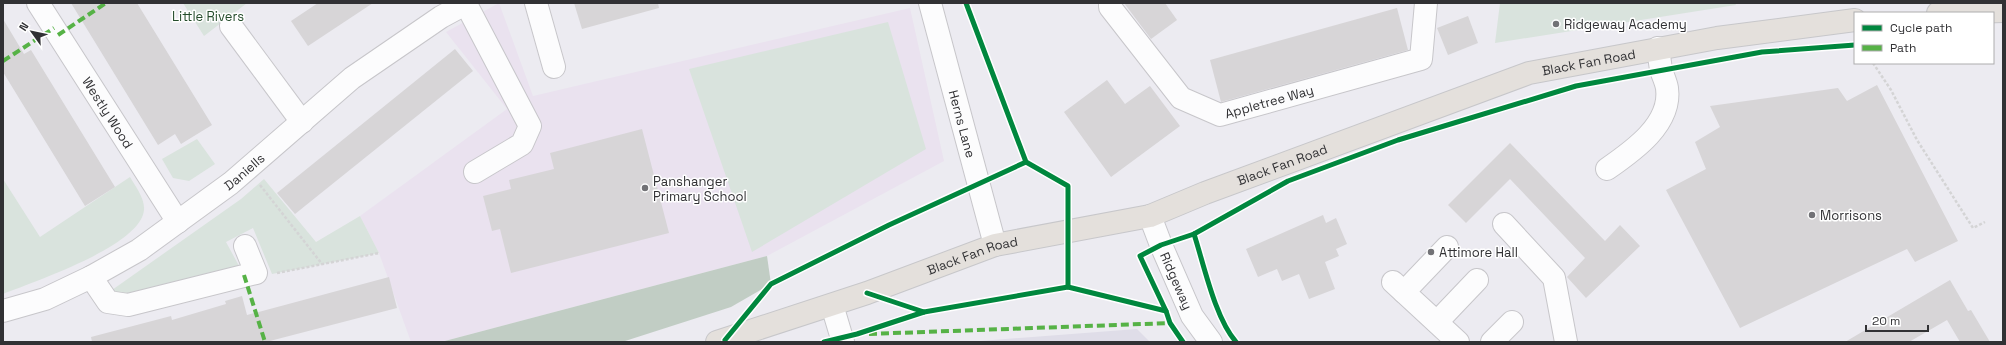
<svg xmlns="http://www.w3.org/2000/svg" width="2006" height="345" viewBox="0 0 2006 345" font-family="'Space Grotesk',sans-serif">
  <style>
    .built { fill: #dfdde8 }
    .education { fill: #eae2ef }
    .green { fill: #d9e3dd }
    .forest { fill: #c1cdc4 }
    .building { fill: #d7d5d7 }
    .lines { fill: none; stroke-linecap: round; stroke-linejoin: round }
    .minor-casing { stroke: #c7c6ca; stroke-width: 24 }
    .major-casing { stroke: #c7c7ca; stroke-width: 24 }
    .path { stroke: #d4d4d5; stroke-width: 2.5; stroke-dasharray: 3 2; stroke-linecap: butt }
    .minor { stroke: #fcfcfd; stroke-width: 22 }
    .major { stroke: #e4e0dc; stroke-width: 22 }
    .quiet { stroke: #56b246; stroke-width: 4; stroke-dasharray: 8 4; stroke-linecap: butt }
    .cycleway-casing { stroke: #fff; stroke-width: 8 }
    .cycleway { stroke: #00873e; stroke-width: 5 }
    .poi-dot { fill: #727276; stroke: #fff; stroke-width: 1.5 }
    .labels { text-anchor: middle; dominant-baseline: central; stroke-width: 3; stroke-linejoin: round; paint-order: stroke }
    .park-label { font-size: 13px; fill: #244c2b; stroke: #fff }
    .poi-label { font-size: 13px; fill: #313134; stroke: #fff; text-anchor: start }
    .street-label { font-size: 13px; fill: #313134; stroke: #fff }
  </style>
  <rect width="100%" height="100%" fill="#ecebf1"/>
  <path class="built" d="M1137,329L1150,342H967Z"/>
  <path class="education" d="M499,3L533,96L910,8L944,161L767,256L441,342H411L379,253L360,216L507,109L446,32Z"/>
  <g class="green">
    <path d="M183,3H247L204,36Z"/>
    <path d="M1500,3H1735L1736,5L1495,43Z"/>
    <path d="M888,22L926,149L752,252L689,69Z"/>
    <path d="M197,139L215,164L189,181L173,178L162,159Z"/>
    <path d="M130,177C136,187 145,199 144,210C141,246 33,282 3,294V179L40,237Z"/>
    <path d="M264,179L316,242L360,216L379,253L272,274L253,228L226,242L244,275L133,298L112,295V290L241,199Z"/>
  </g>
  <path class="forest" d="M767,256L771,284L731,307L622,342H441Z"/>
  <g class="building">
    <path d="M71,3H137L212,125L181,144L175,134L158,145Z"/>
    <path d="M318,3H373L308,46L291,21Z"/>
    <path d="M574,3H658L659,8L582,29Z"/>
    <path d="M1124,3H1165L1177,20L1151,39Z"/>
    <path d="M1397,8L1408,50L1221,102L1210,60Z"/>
    <path d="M1468,16L1478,43L1448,55L1437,28Z"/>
    <path d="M3,19L24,54L31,50L115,187L85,206L3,72Z"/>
    <path d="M455,49L473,71L295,214L277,193Z"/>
    <path d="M1107,80L1125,104L1150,86L1180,126L1111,177L1064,112Z"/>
    <path d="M1877,85L1958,241L1915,262L1907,249L1740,328L1666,190L1706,169L1695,142L1720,127L1710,106L1838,88L1847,101Z"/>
    <path d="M642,129L669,233L511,273L500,229L492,231L483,196L511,189L509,180L554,169L550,153Z"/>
    <path d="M1510,143L1605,241L1620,225L1640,246L1586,298L1567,277L1585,258L1510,179L1466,223L1448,205Z"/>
    <path d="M1323,215L1326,223L1336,218L1347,244L1336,249L1339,256L1325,262L1335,289L1309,299L1299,274L1282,281L1277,269L1258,277L1246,249Z"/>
    <path d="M389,277L397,308L266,342H92L91,337L171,316L172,320L226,304L225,301L242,296L247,315Z"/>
    <path d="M1950,280L1968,311L1971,310L1990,342H1960L1947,320L1909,342H1845Z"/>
  </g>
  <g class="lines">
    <defs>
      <g id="minor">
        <path id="s1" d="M38,3L178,222"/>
        <path d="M536,3L554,67"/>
        <path id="s2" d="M930,3L995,245"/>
        <path id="s3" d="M1110,3V7L1181,98L1220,115L1421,59L1426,3"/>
        <path d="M466,4L530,126L522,144L475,172"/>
        <path d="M231,26L302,122"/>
        <path d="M1607,169C1633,151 1672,124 1667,88C1666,82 1663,76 1661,70C1660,63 1659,55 1658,48"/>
        <path id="s4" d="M1150,216L1161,245L1192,316L1211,342"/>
        <path d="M1504,224L1554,278L1566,342"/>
        <path d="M91,277L108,302L128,305L256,273L245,246"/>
        <path d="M1393,282L1458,342"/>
        <path d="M1404,292L1447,247"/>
        <path d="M832,305L843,342"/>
        <path id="s5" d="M3,311L45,299L91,277L139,250L231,183L352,78L441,17L467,3"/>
        <path d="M1437,322L1477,280"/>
        <path d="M1492,342L1512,322"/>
      </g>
      <g id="major">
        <path d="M1938,13L2003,11"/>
        <path id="s6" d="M717,342L867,293L995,245L1150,216L1205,193L1529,73L1717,38L1855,20"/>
      </g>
    </defs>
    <use href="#minor" class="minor-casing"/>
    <use href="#major" class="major-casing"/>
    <g class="path">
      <path d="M1873,63L1891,90L1917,140L1973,228L1985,222"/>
      <path d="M260,185L322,264"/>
      <path d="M277,273L379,253"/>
    </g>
    <use href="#minor" class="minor"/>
    <use href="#major" class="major"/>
    <g class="quiet">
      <path d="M58,35L106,3"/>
      <path d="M3,61L54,28"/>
      <path d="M244,275L265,342"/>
      <path d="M869,334L1170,323"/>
    </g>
    <defs>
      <g id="cycleway">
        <path d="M966,3L1026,162L1068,186V287"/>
        <path d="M1194,234C1204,265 1215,318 1236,342"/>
        <path d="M867,293L924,312L1068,287L1166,311L1170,323L1183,342"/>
        <path d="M1166,311L1140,256L1161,245L1194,234L1288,181L1398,140L1576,86L1762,52L1855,45"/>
        <path d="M725,340L771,284L889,225L1026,162"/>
        <path d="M824,342L857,334L924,312"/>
      </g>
    </defs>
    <use href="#cycleway" class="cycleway-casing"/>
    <use href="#cycleway" class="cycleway"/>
  </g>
  <g class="poi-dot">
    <circle cx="1556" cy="24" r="4"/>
    <circle cx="645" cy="188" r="4"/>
    <circle cx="1812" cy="215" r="4"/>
    <circle cx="1431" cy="252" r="4"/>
  </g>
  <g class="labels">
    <g class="park-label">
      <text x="208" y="16">Little Rivers</text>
    </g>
    <g class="poi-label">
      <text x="1564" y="24">Ridgeway Academy</text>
      <text x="653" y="181">Panshanger<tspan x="653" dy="15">Primary School</tspan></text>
      <text x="1820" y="215">Morrisons</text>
      <text x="1439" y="252">Attimore Hall</text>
    </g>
    <g class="street-label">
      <text stroke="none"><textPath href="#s6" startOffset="918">Black Fan Road</textPath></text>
      <text stroke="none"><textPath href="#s3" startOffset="213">Appletree Way</textPath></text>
      <text stroke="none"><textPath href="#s1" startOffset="130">Westly Wood</textPath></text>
      <text stroke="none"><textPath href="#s2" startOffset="125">Herns Lane</textPath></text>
      <text stroke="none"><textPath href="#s6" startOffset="594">Black Fan Road</textPath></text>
      <text stroke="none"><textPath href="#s5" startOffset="281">Daniells</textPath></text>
      <text stroke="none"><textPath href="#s6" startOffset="270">Black Fan Road</textPath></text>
      <text stroke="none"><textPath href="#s4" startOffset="70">Ridgeway</textPath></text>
    </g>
  </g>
  <rect width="2006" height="345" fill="none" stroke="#313134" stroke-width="8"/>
  <rect x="1854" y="12" width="140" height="52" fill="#ffffff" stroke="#adadae"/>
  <rect x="1862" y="25" width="20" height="6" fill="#00873e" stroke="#adadae"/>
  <text x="1890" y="32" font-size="12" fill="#313134">Cycle path</text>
  <rect x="1862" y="45" width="20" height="6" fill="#56b246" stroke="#adadae"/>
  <text x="1890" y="52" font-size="12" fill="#313134">Path</text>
  <g transform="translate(32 32) rotate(303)" stroke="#ffffff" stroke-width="3" paint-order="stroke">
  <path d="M0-3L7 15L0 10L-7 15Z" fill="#313134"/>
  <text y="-6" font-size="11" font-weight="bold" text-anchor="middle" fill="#313134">N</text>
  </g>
  <path d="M1866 325v6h62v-6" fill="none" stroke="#313134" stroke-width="2"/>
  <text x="1872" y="325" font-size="12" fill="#313134" stroke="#ffffff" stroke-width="3" paint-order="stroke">20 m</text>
</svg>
